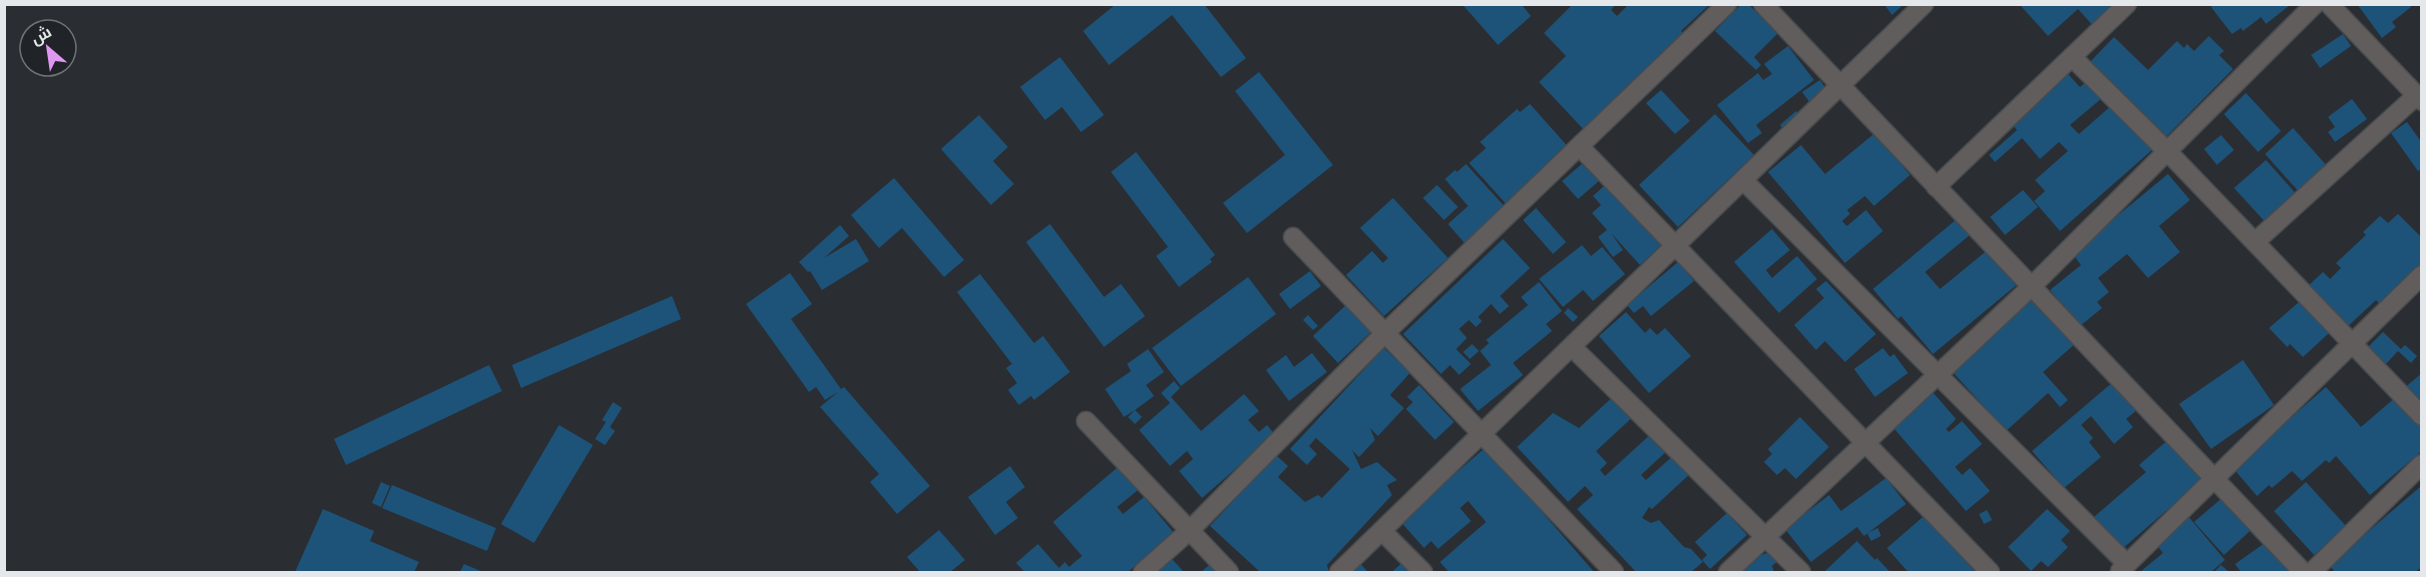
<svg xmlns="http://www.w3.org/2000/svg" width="2426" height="577" viewBox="0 0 2426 577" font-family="'Crimson Pro',Cairo,serif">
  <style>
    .building { fill: #1d5279 }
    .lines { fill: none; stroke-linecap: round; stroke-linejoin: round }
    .minor-casing { stroke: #484c4f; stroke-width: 21 }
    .minor { stroke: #615d5d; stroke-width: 18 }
  </style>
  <rect width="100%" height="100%" fill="#2a2e32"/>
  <g class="building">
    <path d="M1116,4H1204L1246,58L1221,77L1172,15L1109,65L1083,31Z"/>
    <path d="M1462,4H1521L1531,16L1498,45Z"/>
    <path d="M1573,4H1616L1611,10L1617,16L1629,4H1710L1681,31L1686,36L1586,132L1539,82L1566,56L1544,33Z"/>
    <path d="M1741,4H1748L1778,33L1754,57L1761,65L1756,70L1715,31Z"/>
    <path d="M1884,4H1904L1892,15Z"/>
    <path d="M2019,4H2121L2096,29L2078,9L2048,36Z"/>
    <path d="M2357,4H2409L2411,7L2392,22L2396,27L2382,38Z"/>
    <path d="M2214,5H2290L2266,24L2261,17L2243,31L2241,28L2232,34L2211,7Z"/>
    <path d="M2343,34L2351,46L2320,68L2311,55Z"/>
    <path d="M2209,36L2224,51L2219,55L2233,69L2163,140L2087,65L2114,37L2148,70L2177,41L2184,48L2187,44L2194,51Z"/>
    <path d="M1788,46L1814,80L1756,125L1762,133L1748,143L1717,105L1758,73L1763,80L1772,74L1764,64Z"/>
    <path d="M1060,57L1104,115L1081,132L1062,107L1045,120L1020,87Z"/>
    <path d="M1259,72L1333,165L1247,233L1223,203L1285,155L1235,91Z"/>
    <path d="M2068,74L2080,87L2087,81L2102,98L2070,125L2079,134L2112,105L2152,150L2060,231L2034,201L2045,191L2035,180L2068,151L2059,142L2040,159L2022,138L1995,162L1989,155L2017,130L2011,123Z"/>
    <path d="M1820,80L1826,89L1815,97L1820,103L1814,108L1802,92Z"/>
    <path d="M1661,90L1690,121L1675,134L1646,103Z"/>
    <path d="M2246,93L2281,131L2258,152L2224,114Z"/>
    <path d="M2352,99L2367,119L2335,142L2328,132L2335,127L2328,117Z"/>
    <path d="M1530,104L1570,149L1508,206L1469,163L1486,148L1480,142L1517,109L1520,112Z"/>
    <path d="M1796,111L1801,116L1785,131L1780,125Z"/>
    <path d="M1715,114L1754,155L1678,227L1639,185Z"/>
    <path d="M979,115L1008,147L993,161L1014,184L991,205L941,149Z"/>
    <path d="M2407,122L2422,143V169L2418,171L2391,133Z"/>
    <path d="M2293,128L2328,167L2300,193L2265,154Z"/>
    <path d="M1875,133L1910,175L1874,206L1865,196L1847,210L1850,214L1842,221L1847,226L1866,210L1883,231L1845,263L1768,172L1801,145L1825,174Z"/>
    <path d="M2221,135L2234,150L2217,165L2204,149Z"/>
    <path d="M1136,152L1215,255L1210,259L1212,262L1179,287L1156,256L1168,247L1111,172Z"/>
    <path d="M2266,160L2299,197L2268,225L2234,188Z"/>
    <path d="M1583,163L1599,181L1578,199L1562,181Z"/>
    <path d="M1466,164L1504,206L1487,221L1491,225L1467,246L1448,224L1468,206L1445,179L1455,170L1457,172Z"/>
    <path d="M2168,174L2190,200L2159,226L2180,252L2148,278L2127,254L2098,278L2109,292L2097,302L2102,308L2080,326L2050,290L2081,265L2072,253Z"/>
    <path d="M894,178L964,260L944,277L902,228L879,248L851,215Z"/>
    <path d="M1606,184L1661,245L1640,265L1611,233L1623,250L1613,257L1598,237L1607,230L1592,213L1601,205L1593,196Z"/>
    <path d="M1437,185L1458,207L1444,220L1423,198Z"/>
    <path d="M2023,190L2038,207L2005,235L1990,217Z"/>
    <path d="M1393,198L1448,258L1384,316L1346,275L1372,251L1383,263L1388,258L1360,228Z"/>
    <path d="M1536,208L1566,242L1553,254L1523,220Z"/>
    <path d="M2398,214L2422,238V279L2387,312L2376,300L2345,329L2306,288L2323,272L2330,279L2341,268L2336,263L2366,235L2363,232L2380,216L2388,223Z"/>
    <path d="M1958,218L1971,234L1925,272L1940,289L1990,248L2019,283L1933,354L1901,316L1898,319L1873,289Z"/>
    <path d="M1050,224L1104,297L1121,284L1145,316L1104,347L1026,242Z"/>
    <path d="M840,225L849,236L824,258L856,239L869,261L822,290L810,271L808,272L799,262Z"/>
    <path d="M1772,229L1790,250L1766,270L1772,278L1797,256L1817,279L1779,313L1734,262Z"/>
    <path d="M1503,239L1530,268L1500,296L1509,306L1500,314L1491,304L1478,317L1482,321L1476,327L1469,320L1459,329L1467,338L1456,349L1471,364L1459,375L1450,365L1441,374L1403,334Z"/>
    <path d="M1582,245L1591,256L1602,247L1625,274L1593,301L1583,290L1563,307L1539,279Z"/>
    <path d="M1678,262L1694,281L1651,316L1643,306L1634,313L1627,305Z"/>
    <path d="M1310,271L1321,286L1290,309L1279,294Z"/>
    <path d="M790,273L812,304L791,319L841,389L844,387L930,486L897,514L870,482L879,474L820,407L838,392L825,400L816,387L809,392L746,304Z"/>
    <path d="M980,274L1034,343L1043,336L1070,372L1034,400L1031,396L1019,405L1008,390L1017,383L1006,368L1012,364L957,292Z"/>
    <path d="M1248,277L1276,314L1181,386L1152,348Z"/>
    <path d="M1826,281L1876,334L1845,362L1825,341L1816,350L1794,325L1824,298L1816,289Z"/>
    <path d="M1539,282L1562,311L1546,324L1552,331L1513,363L1523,375L1478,411L1460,389L1491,365L1480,351L1489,343L1486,340L1528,305L1521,297Z"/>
    <path d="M2031,294L2075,344L2043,372L2068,400L2060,407L2048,393L2006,431L1948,367Z"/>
    <path d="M672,296L681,319L521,388L512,365Z"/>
    <path d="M2300,301L2329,333L2303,357L2290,344L2287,347L2269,328Z"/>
    <path d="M1346,305L1371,332L1338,363L1313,336Z"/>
    <path d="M1568,308L1578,317L1573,322L1564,313Z"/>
    <path d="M1626,312L1645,333L1650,328L1657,335L1665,328L1691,356L1649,393L1599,336Z"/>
    <path d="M1308,315L1318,326L1313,330L1303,320Z"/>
    <path d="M2383,332L2401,349L2405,345L2417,356L2411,363L2398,351L2384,366L2366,349Z"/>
    <path d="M1472,344L1479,351L1470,359L1463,352Z"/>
    <path d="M1384,348L1410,373L1390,395L1404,408L1378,436L1370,428L1375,440L1359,457L1352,450L1361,469L1377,462L1397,480L1387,485L1392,495L1327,565L1329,572H1260L1210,526L1276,455L1288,466L1278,477L1305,502L1318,495L1322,498L1350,469L1316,438L1309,446L1317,454L1307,465L1290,449Z"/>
    <path d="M1883,348L1890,357L1894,354L1908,373L1875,397L1854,369Z"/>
    <path d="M1148,349L1164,372L1146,385L1154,396L1135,410L1142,417L1135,424L1128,417L1135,410L1124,417L1105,389L1131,371L1127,364Z"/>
    <path d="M1312,353L1327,372L1289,401L1266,370L1286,355L1294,367Z"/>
    <path d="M2243,360L2274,405L2211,449L2179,404Z"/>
    <path d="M489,365L502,391L346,465L334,439Z"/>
    <path d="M2422,373V402L2418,405L2403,389Z"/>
    <path d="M1174,381L1180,388L1171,397L1201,431L1244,394L1259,411L1248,420L1259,432L1267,425L1275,435L1202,498L1179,471L1193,459L1187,451L1170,466L1139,430L1170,403L1161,393Z"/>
    <path d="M2113,382L2137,410L2126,419L2133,427L2114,444L2091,416L2081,425L2093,438L2089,442L2101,457L2064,488L2032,451Z"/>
    <path d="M1419,385L1454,422L1435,440L1406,409L1413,402L1407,397Z"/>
    <path d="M2326,387L2361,427L2397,396L2422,424V451L2370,495L2336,456L2329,463L2326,460L2302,481L2292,471L2272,488L2269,485L2257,496L2233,468Z"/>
    <path d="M1930,389L1956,419L1946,429L1949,432L1962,421L1982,444L1955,467L1962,475L1970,468L1990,491L1966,511L1890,424Z"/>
    <path d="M1617,393L1636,414L1596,451L1607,463L1600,470L1605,476L1653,432L1669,449L1641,475L1646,480L1675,454L1691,473L1652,509L1649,507L1642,518L1651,523L1659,520L1684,547L1691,549L1703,562L1691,572H1636L1577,509L1593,495L1585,486L1568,502L1517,447L1553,413L1579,428Z"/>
    <path d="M613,402L622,408L610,427L615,431L605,445L595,439L606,422L602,420Z"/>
    <path d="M1800,417L1829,447L1796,479L1785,468L1777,475L1764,462L1772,454L1768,449Z"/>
    <path d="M559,425L593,445L534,543L501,524Z"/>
    <path d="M2169,439L2204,478L2122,549L2094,517L2146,472L2139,465Z"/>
    <path d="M1486,447L1594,572H1449L1440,562L1486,522L1468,501L1460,508L1471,521L1438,549L1431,541L1424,548L1400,521Z"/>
    <path d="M1010,466L1025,487L1006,502L1018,518L995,535L968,497Z"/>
    <path d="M1118,467L1138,490L1117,507L1123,514L1144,497L1174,533L1128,572H1025L1016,563L1038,544L1059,568L1065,562L1069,567L1082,556L1053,522Z"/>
    <path d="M1886,478L1906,504L1864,536L1857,527L1811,562L1785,529L1829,495L1841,511Z"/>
    <path d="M381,482L390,486L381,507L372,503Z"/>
    <path d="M2306,482L2346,526L2314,555L2274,511Z"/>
    <path d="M392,485L496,528L487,551L382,508Z"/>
    <path d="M2420,487L2422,567L2415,572H2335L2329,565Z"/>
    <path d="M2222,498L2251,530L2224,555L2194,522Z"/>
    <path d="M323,509L374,531L370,541L419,562L414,572H295Z"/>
    <path d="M2047,509L2070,531L2061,540L2068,547L2048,567L2041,561L2031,571L2008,547Z"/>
    <path d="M1987,510L1992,520L1984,524L1979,514Z"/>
    <path d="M1727,513L1747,535L1710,569L1702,560L1707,555L1695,542Z"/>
    <path d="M1925,515L1975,572H1908L1887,548Z"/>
    <path d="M2188,516L2225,560L2211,572H2140L2163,553L2156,544Z"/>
    <path d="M1878,528L1881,536L1871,541L1867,533Z"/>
    <path d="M939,530L965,560L950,572H920L907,557Z"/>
    <path d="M2269,540L2290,569L2285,572H2241L2235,564Z"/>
    <path d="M1857,541L1875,560L1877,558L1890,572H1827L1825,571Z"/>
    <path d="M1770,552L1778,561L1772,566L1774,572H1741L1761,555Z"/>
    <path d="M1172,559L1184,572H1158Z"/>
    <path d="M1215,560L1227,572H1201Z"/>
    <path d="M1358,561L1368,572H1346Z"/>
    <path d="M1404,561L1414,572H1392Z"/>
    <path d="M464,564L483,572H460Z"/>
    <path d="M2221,565L2229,572H2214Z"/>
  </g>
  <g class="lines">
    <defs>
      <g id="minor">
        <path d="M1763,4L2303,572"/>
        <path d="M2329,4L2422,101"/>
        <path d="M2072,57L2168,152L2422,416"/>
        <path d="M1580,147L1990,572"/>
        <path d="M1743,180L2127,564"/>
        <path d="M1936,187L2127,4"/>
        <path d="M1293,237L1614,572"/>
        <path d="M2255,242L2416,96"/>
        <path d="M1572,347L1801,572"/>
        <path d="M1086,421L1229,572"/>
        <path d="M1382,531L1423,572"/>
        <path d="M2120,571L2422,275"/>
        <path d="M1143,572L1189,531L1385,333L1727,4"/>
        <path d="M1339,572L1924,4"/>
        <path d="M1728,572L2031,287L2315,4"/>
        <path d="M2312,572L2422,464"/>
      </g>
    </defs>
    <use href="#minor" class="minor-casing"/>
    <use href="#minor" class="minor"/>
  </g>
  <rect width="2426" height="577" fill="none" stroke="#e5e8ea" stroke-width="12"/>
  <g transform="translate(48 48) rotate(331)"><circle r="28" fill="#202428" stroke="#6f7276" stroke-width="1.5"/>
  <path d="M0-4.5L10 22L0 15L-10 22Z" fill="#df98f1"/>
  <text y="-9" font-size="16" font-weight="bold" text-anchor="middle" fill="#e5e8ea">ش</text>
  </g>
</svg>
